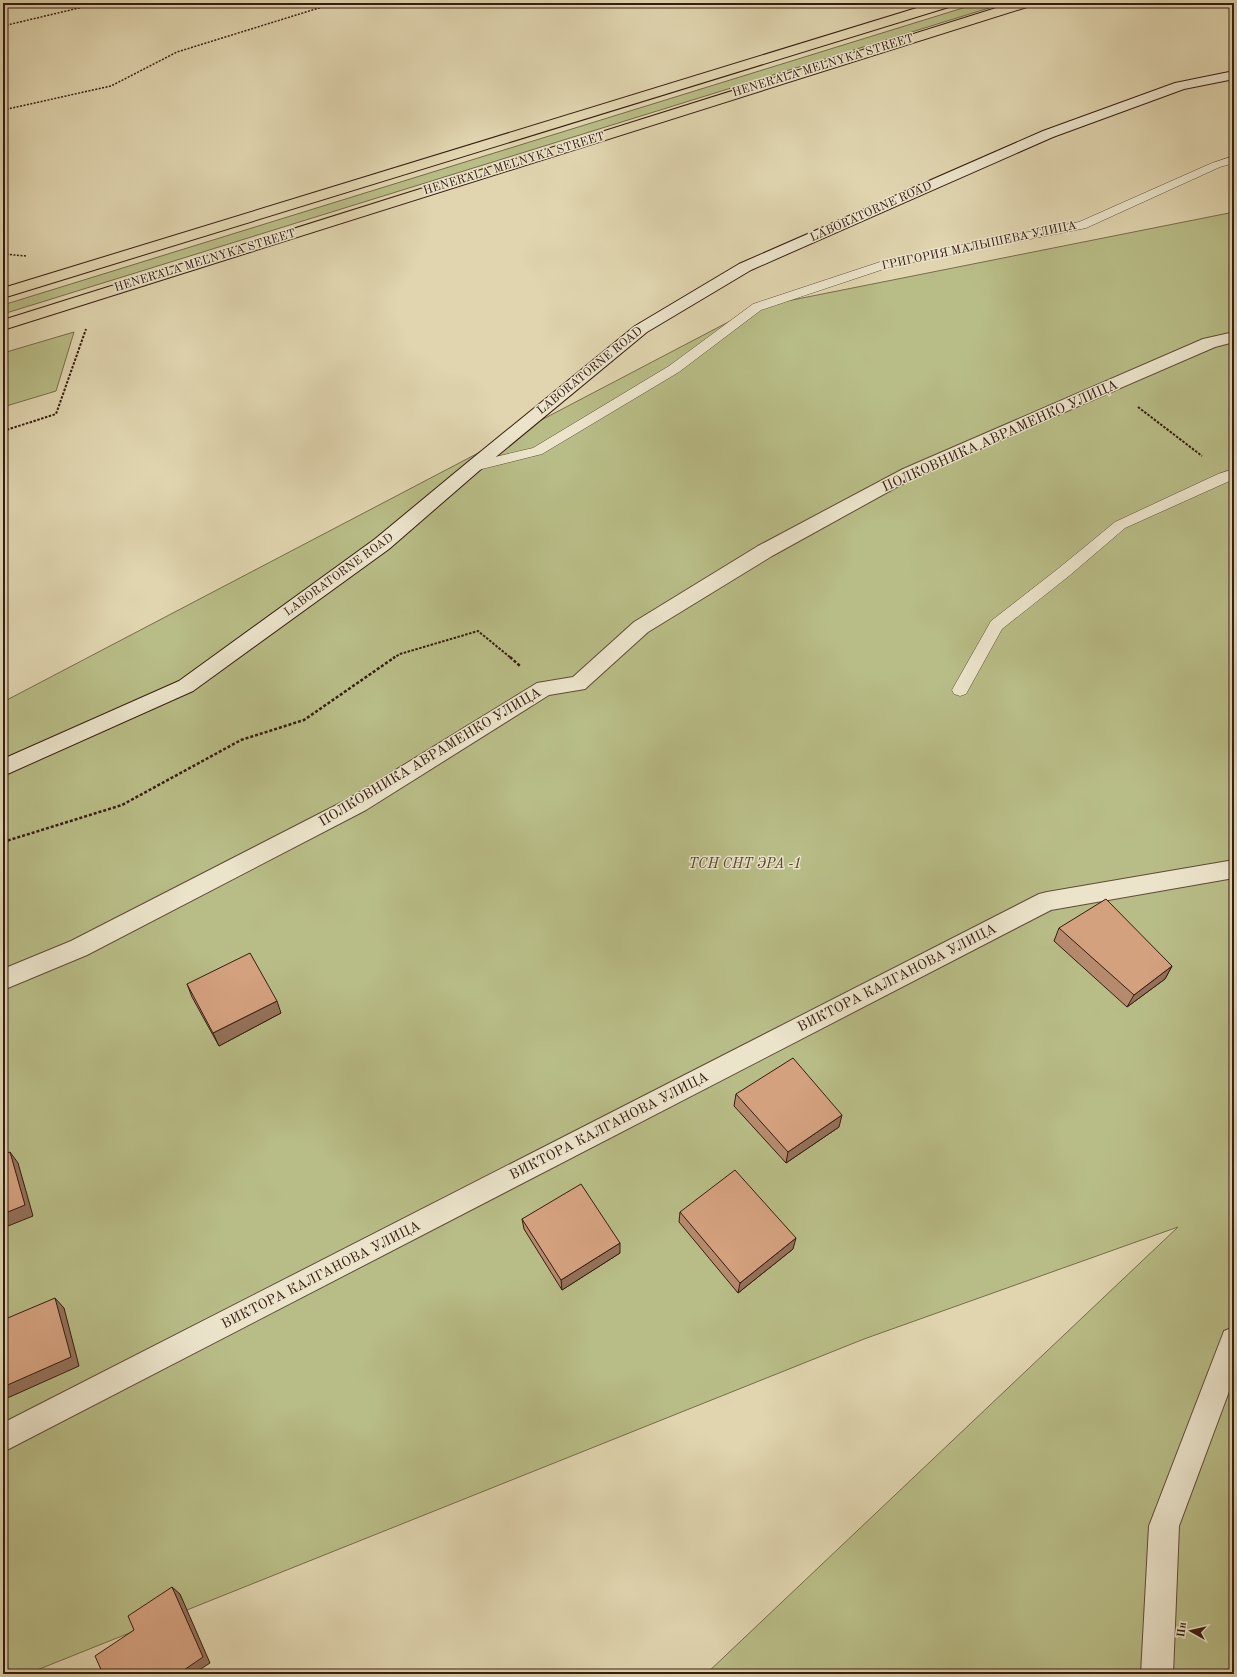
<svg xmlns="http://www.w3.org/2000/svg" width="1237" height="1677" viewBox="0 0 1237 1677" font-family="'Old Standard TT',serif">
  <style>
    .green { fill: #b8bc86; stroke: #786c4b }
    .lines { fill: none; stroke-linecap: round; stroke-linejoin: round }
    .lane-casing { stroke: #614a38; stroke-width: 1 }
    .street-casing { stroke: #614a38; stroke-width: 2 }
    .secondary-casing { stroke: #371c10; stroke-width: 2 }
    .primary-casing { stroke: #371c10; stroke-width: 2 }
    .path-far2 { stroke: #371c10; stroke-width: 1.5; stroke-dasharray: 2 1.5; stroke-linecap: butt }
    .path-far1 { stroke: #371c10; stroke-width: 2; stroke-dasharray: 2.5 1.5; stroke-linecap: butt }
    .path { stroke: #371c10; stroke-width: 2.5; stroke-dasharray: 3 2; stroke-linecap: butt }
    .lane { fill: #ebe4cb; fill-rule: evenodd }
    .street { fill: #ebe4cb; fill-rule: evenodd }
    .secondary { fill: #ebe4cb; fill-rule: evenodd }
    .primary { fill: #e0d5af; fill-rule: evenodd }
    .wall { fill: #b68a6d; stroke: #371c10 }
    .shaded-wall { fill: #947159; stroke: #371c10 }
    .building { fill: #d4a17f; stroke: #371c10 }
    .labels { text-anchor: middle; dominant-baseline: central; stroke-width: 3; stroke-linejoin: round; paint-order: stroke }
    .far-street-label { font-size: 12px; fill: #371c10; stroke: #ebe4cb }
    .street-label { font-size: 14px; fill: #371c10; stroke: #ebe4cb }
    .park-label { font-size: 14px; font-style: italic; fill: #57442e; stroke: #ebe4cb }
  </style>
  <rect width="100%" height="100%" fill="#e0d5af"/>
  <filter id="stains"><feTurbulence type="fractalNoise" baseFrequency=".005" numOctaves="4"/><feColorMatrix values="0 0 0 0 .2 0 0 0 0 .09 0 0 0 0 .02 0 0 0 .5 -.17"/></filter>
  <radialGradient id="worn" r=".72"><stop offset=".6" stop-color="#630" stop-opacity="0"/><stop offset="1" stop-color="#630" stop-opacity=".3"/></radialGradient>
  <g class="green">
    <path d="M979,3H1005L3,314V305Z"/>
    <path d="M1234,212V1674H706L1178,1227L864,1339L27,1674H3V702L757,307Z"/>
    <path d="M74,332L56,391L3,407V353Z"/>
  </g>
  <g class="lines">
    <defs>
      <g id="lane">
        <path d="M1234,156V163L1220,167L1086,228L893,266L761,310L679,372L542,454L474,471L469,469L467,466L469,463L533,448L669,366L753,304L886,260L1079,222L1212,163Z"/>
        <path d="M1234,469V479L1125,528L1069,576L1002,629L966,694L960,696L954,694L952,690L991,621L1059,568L1115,522L1218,474Z"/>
      </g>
      <g id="street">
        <path d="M1234,332V342L1215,347L915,477L772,556L648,632L585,689L549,695L366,810L87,955L3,990V969L71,941L350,798L537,683L573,677L634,622L758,546L903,469L1203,339Z"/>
        <path d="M1234,860V878L1051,910L3,1452V1423L1039,894L1047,892Z"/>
        <path d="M1234,1327V1378L1179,1526L1173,1674H1141L1149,1526L1224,1331Z"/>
      </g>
      <path id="secondary" d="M1234,71V79L1184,89L1053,137L751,270L647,332L480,470L389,549L193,691L3,776V759L179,681L375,539L468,462L635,326L739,264L1043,131L1175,83Z"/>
      <g id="primary">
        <path d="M933,3H953L952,6L3,298V288Z"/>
        <path d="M1012,3H1031L1030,6L3,330V320Z"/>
      </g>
    </defs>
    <use href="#lane" class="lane-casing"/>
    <use href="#street" class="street-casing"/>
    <use href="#secondary" class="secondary-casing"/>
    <use href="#primary" class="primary-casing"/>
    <g class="path-far2">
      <path d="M1051,7L1064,3"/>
      <path d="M3,26L100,3"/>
      <path d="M3,110L111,86L177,52L335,3"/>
      <path d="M3,254L26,256"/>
    </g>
    <g class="path-far1">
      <path d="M1138,407L1202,456"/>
      <path d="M3,431L56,414L86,329"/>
      <path d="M393,658L400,654L478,631L511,658"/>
    </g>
    <g class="path">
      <path d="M510,657L520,666"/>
      <path d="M3,842L122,805L241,740L304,720L395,657"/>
    </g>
    <use href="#lane" class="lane"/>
    <use href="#street" class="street"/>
    <use href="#secondary" class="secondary"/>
    <use href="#primary" class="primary"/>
  </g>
  <g class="wall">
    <path d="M1059,928L1172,966L1165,979L1127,1007L1054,941Z"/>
    <path d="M187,984L281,1013L219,1046L192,997Z"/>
    <path d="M736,1094L839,1127L786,1163L734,1106Z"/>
    <path d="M680,1212L793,1249L738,1293L679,1222Z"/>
    <path d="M522,1219L620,1253L562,1290L524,1229Z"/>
  </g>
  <g class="shaded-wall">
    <path d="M1172,966L1165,979L1127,1007L1134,995Z"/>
    <path d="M277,1001L281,1013L219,1046L213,1033Z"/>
    <path d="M842,1115L839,1127L786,1163L788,1152Z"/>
    <path d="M10,1152L18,1163L33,1216L3,1228V1214Z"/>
    <path d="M796,1238L793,1249L738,1293L740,1283Z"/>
    <path d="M620,1243V1253L562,1290L561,1280Z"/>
    <path d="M55,1298L64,1308L79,1366L3,1400V1387Z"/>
    <path d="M172,1587L180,1594L210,1663L193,1674H178Z"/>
  </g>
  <g class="building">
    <path d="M1106,899L1172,966L1134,995L1059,928Z"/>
    <path d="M250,953L277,1001L213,1033L187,984Z"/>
    <path d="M793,1058L842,1115L788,1152L736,1094Z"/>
    <path d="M10,1152L25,1205L3,1214V1155Z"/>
    <path d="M735,1170L796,1238L740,1283L680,1212Z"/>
    <path d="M581,1184L620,1243L561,1280L522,1219Z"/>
    <path d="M55,1298L71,1357L3,1387V1320Z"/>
    <path d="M172,1587L203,1657L178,1674H103L95,1656L134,1630L128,1616Z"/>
  </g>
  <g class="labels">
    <g class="far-street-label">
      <text transform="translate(823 66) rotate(-17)">HENERALA MELNYKA STREET</text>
      <text transform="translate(514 164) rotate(-17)">HENERALA MELNYKA STREET</text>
      <text transform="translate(871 212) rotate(-24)">LABORATORNE ROAD</text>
      <text transform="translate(979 246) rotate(-12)">ГРИГОРИЯ МАЛЫШЕВА УЛИЦА</text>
      <text transform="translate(205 261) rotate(-17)">HENERALA MELNYKA STREET</text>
      <text transform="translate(590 371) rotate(-39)">LABORATORNE ROAD</text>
      <text transform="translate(339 575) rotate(-36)">LABORATORNE ROAD</text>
    </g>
    <g class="street-label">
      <text transform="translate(1000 436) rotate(-24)">ПОЛКОВНИКА АВРАМЕНКО УЛИЦА</text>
      <text transform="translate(430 757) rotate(-31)">ПОЛКОВНИКА АВРАМЕНКО УЛИЦА</text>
      <text transform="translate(897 978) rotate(-27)">ВИКТОРА КАЛГАНОВА УЛИЦА</text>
      <text transform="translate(609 1126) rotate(-27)">ВИКТОРА КАЛГАНОВА УЛИЦА</text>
      <text transform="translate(321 1275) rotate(-27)">ВИКТОРА КАЛГАНОВА УЛИЦА</text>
    </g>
    <g class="park-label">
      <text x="745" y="864">ТСН СНТ ЭРА -1</text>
    </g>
  </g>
  <rect width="1237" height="1677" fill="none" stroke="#e0d5af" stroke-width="16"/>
  <rect x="4" y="4" width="1229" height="1669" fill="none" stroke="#371c10" stroke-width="2"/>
  <rect x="8" y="8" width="1221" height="1661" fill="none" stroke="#371c10"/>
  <g transform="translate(1191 1631) rotate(278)" stroke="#ebe4cb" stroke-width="3" paint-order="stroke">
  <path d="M0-3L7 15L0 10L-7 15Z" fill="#371c10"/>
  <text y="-6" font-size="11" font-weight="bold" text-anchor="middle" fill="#371c10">Пн</text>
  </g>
  <rect width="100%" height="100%" filter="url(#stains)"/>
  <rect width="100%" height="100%" fill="url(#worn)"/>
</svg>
